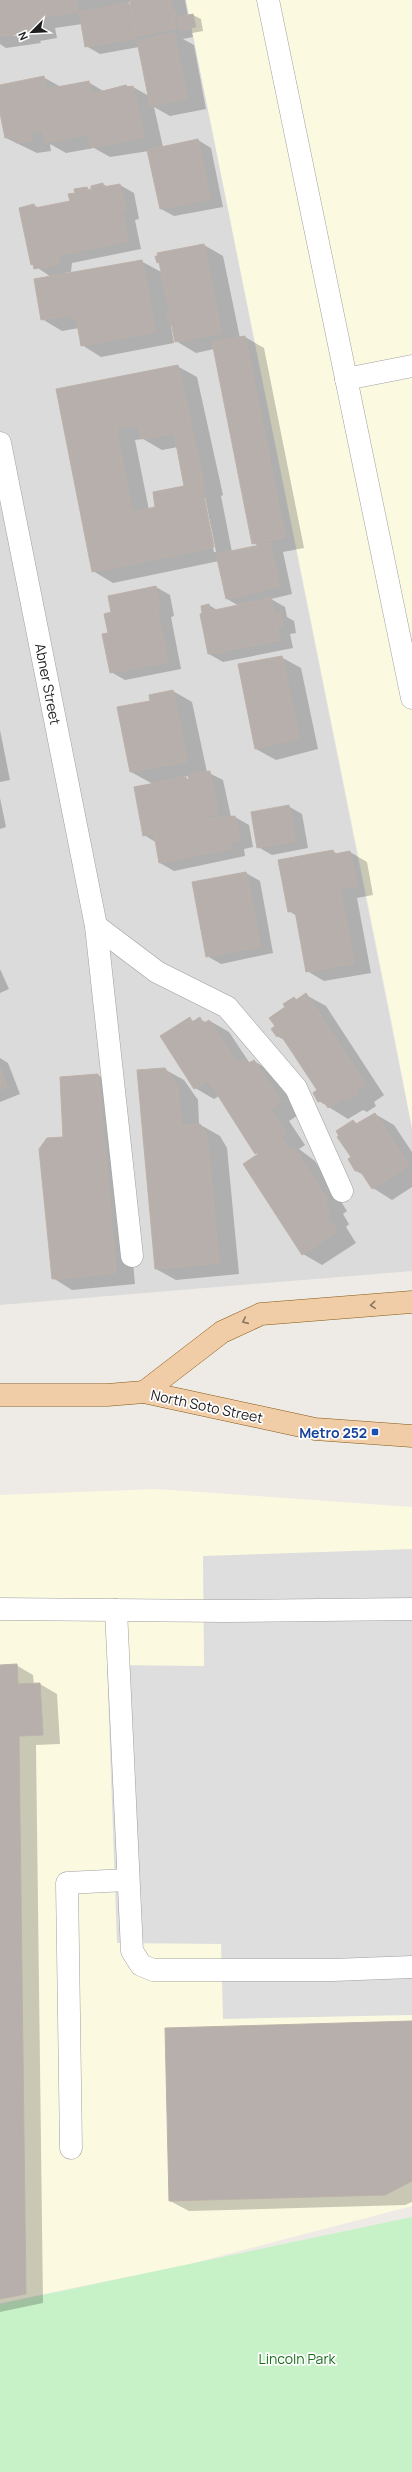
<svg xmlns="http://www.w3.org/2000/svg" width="412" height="2472" viewBox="0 0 412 2472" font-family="Manrope,sans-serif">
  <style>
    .residential { fill: #dcdbdb }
    .education { fill: #fbfae1 }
    .park { fill: #c7f2c8 }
    .parking { fill: #dedede }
    .shadow { fill: #0003; fill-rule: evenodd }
    .building { fill: #b6afab; stroke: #bdb1a9; fill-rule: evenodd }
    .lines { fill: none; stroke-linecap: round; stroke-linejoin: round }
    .minor-casing { stroke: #9f9f9f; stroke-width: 23 }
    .major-casing { stroke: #855912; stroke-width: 23 }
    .minor { stroke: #fff; stroke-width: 22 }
    .major { stroke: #f0cda7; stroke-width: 22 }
    .oneway { stroke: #877662 }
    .transit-dot { fill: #1a4fb4; stroke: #fff; stroke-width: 1.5 }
    .labels { text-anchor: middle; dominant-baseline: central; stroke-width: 3.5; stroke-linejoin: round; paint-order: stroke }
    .street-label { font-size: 14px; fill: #1e1e1e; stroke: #fff }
    .transit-label { font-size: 14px; font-weight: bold; fill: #164399; stroke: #fff; text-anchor: end }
    .park-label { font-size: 14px; fill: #196f1c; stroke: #fff }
  </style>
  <rect width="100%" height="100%" fill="#eeeae5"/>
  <path class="residential" d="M0,0H186L412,1128V1271L0,1305Z"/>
  <g class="education">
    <path d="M186,0H412V1128L389,1008Z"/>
    <path d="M157,1489L412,1507V2206L190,2264L0,2303V1495Z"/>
  </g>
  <path class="park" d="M412,2217V2472H0V2304Z"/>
  <path class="parking" d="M412,1549V2015L223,2019L221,1944L117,1943L107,1665L204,1666L203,1556Z"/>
  <g class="shadow">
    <path d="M0,0H185L188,16L193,15L201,19L203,31L192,33L193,37L183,39L194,45L206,109L170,116L154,107L163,147L198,140L211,148L223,207L174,216L161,209L149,151L110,157L94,148L66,153L50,144L51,151L37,153L6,138L0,108V86L43,77L61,87L88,82L105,92L126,86L133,87L149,96L139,47L100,54L86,46L82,24L55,28L57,38L40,41L41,43L6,48L0,44ZM131,2L132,5L127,3ZM30,32V34L14,36V34Z"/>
    <path d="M103,184L108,187L120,185L134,193L139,219L135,220L141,249L72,263L71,272L65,273L66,275L141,261L163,273L161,264L158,262L204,245L223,256L240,338L245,337L264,348L304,548L283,552L292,594L271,599L285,607L287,617L294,621L296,633L290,634L293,648L223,662L209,654V605L217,610L239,606L227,599L219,561L113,583L93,571L57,390L177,366L197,377L223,495L221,496L232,552L259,546L253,543L214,349L196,353L176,341L173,326H171L174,343L101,357L82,345L79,328L62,331L42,319L51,277L32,264L34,205L39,208L71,202L76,194L87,188L93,191ZM143,439L162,450L178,447L185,487L157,508L149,510L135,440ZM203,497H205L216,552H214Z"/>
    <path d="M156,587L170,595L174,616L171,617L181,669L125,680L111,672L109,634Z"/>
    <path d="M281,657L301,668L318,749L276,760L256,749Z"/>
    <path d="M173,691L192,702L207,772L223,780L231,817H235L249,825L253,847L244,849L245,856L174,871L160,863L157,843L144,835L153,784L131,772L151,701ZM189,776L190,780L183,777Z"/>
    <path d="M0,730L10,780L0,782Z"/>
    <path d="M0,798L6,827L0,829Z"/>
    <path d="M288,806L302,814L308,848L272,855L258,847Z"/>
    <path d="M333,851L337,854L350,852L367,862L373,895L357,898L371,973L324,981L307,971L297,916L289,911Z"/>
    <path d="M246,873L260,881L273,953L221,964L207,956Z"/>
    <path d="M0,969L9,989L0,993Z"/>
    <path d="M306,995L326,1006L384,1095L374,1102L376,1106L367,1112L363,1110L348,1119L319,1101V1091L286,1041L277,1036L276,1026L287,1007L294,998L298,1000Z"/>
    <path d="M190,1019L195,1022L200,1019L207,1023L210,1021L229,1032L249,1062L254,1061L274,1073L300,1114L289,1121L305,1145L299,1149L315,1161L347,1211L343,1214L349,1224L346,1227L356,1243L322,1265L303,1254L258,1155L219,1096L214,1099L195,1088Z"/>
    <path d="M0,1058L8,1063L20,1094L0,1102Z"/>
    <path d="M164,1069L184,1080L198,1100L199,1124L220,1136L227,1148L239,1274L176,1280L156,1269Z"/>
    <path d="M98,1075L117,1087L135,1284L72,1290L53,1278L64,1138Z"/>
    <path d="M375,1114L394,1125L412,1152V1187L392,1200L373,1188L364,1175L356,1171L349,1160L352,1158L340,1136L353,1121L358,1124Z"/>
    <path d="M16,1665L33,1675L34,1685L40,1684L57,1694L60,1744L36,1745L43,2303L0,2312V1666Z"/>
    <path d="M412,2022V2202L405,2205L189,2211L170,2201Z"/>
  </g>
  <g class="building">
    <path d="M0,0H76L78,11L55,17V15L38,18L40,29L24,32L25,34L0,36Z"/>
    <path d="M130,0H170L173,11L175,10L176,15H173L176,28L137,36Z"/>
    <path d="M129,3L136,38L85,47L79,12Z"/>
    <path d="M193,14L196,27L180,30L178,17Z"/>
    <path d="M174,33L187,98L150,106L137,41Z"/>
    <path d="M44,76L46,89L89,81L91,94L126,85L128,87L133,86L144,137L95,147L90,146L87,134L45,143L43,130L31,133L32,140L16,143L15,136L5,138L0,113V85Z"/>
    <path d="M198,139L210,199L160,209L147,150Z"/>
    <path d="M103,183V187L120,184L126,211L122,212L128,241L59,255L58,264L34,269L33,264L31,265L19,208L34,204L35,208L70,201L68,194L75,193L74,189L87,187L88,190H91V186Z"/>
    <path d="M204,244L221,333L175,342L171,322H169L167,315L170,314L159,262L157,263L155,256H158L157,253Z"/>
    <path d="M142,260L155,332L81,346L76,318L71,319L70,315L41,320L34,279Z"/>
    <path d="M245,336L285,537L252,544L212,342Z"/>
    <path d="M178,365L204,484L202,485L214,547L92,572L56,389ZM138,425L141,439L174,433L184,486L153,492L155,507L132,512L116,429Z"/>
    <path d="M270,543L279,586L226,599L216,554Z"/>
    <path d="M156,586L160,609L157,610L168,662L110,673L102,634L108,633L104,614L111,612L108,596Z"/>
    <path d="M271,598L274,613L280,612L283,625L277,627L280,640L208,654L200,614L202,613L201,606L209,604L210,611Z"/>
    <path d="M282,656L299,738L255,749L238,664Z"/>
    <path d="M173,690L187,761L130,772L117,707L150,701L149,695Z"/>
    <path d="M210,771L218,814L195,818L188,775Z"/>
    <path d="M186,777L194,820L235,816L240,840L231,842L232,848L159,863L154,834L143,836L134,787Z"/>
    <path d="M289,805L295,841L257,848L251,812Z"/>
    <path d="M333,850L334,854L350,851L357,886L340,888L354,963L306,972L295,911L288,912L278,860Z"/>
    <path d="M246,872L260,946L206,957L192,882Z"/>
    <path d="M306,993L365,1084L355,1090L357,1094L346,1101L344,1098L328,1108L323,1100L318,1102L313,1093L317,1090L280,1034L277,1037L271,1029L275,1026L269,1018L285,1007L283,1004L294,997L296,1000Z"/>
    <path d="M190,1017L192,1022L200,1017L203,1024L209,1020L237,1063L244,1058L248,1064L254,1060L281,1102L270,1109L286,1134L255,1154L208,1080L194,1089L160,1036Z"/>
    <path d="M0,1068L7,1087L0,1089Z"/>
    <path d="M165,1068L178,1088L181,1125L200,1124L207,1135L219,1263L155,1269L137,1070Z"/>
    <path d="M98,1074L116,1273L52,1279L39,1149L47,1138L63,1137L60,1077Z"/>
    <path d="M375,1113L409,1165L372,1189L359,1169L355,1171L348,1159L351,1157L337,1137L339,1136L336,1131L353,1120L356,1124Z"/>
    <path d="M282,1138L291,1151L295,1149L328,1200L324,1202L330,1212L326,1215L337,1231L302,1255L243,1164Z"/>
    <path d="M17,1664L18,1684L40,1683L43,1735L19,1736L26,2294L0,2299V1665Z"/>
    <path d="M412,2021V2181L385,2195L169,2201L165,2028Z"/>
  </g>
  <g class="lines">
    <defs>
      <g id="minor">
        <path d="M268,0L412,698"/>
        <path d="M346,379L412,366"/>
        <path d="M0,443L96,926L132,1256"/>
        <path d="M96,926L157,972L227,1007L296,1088L342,1191"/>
        <path d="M0,1609L225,1611L412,1609"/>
        <path d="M116,1610L132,1951L141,1965L153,1970H333L412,1967"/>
        <path d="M71,2148L67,1883L127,1880"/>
      </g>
      <g id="major">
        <path d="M144,1392L222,1332L261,1314L412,1302"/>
        <path d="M0,1395H107L144,1392L315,1429L412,1436"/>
      </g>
    </defs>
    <use href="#minor" class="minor-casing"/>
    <use href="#major" class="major-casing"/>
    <use href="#minor" class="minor"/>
    <use href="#major" class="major"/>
  </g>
  <defs><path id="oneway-chevron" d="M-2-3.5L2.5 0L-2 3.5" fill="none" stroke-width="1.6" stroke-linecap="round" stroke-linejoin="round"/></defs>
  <g class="oneway">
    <use href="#oneway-chevron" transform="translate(373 1305) rotate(175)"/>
    <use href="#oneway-chevron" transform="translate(245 1321) rotate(156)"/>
  </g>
  <rect class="transit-dot" x="371" y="1428" width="8" height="8" rx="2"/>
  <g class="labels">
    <g class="street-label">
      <text transform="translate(48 684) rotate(79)">Abner Street</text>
      <text transform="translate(207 1406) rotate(12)">North Soto Street</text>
    </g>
    <g class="transit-label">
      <text x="367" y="1432">Metro 252</text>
    </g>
    <g class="park-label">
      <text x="297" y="2358">Lincoln Park</text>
    </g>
  </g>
  <g transform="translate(32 32) rotate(246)" stroke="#ffffff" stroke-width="3" paint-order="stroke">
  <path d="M0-3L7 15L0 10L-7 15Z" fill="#1e1e1e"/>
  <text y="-6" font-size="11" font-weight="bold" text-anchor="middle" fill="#1e1e1e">N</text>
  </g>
</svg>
